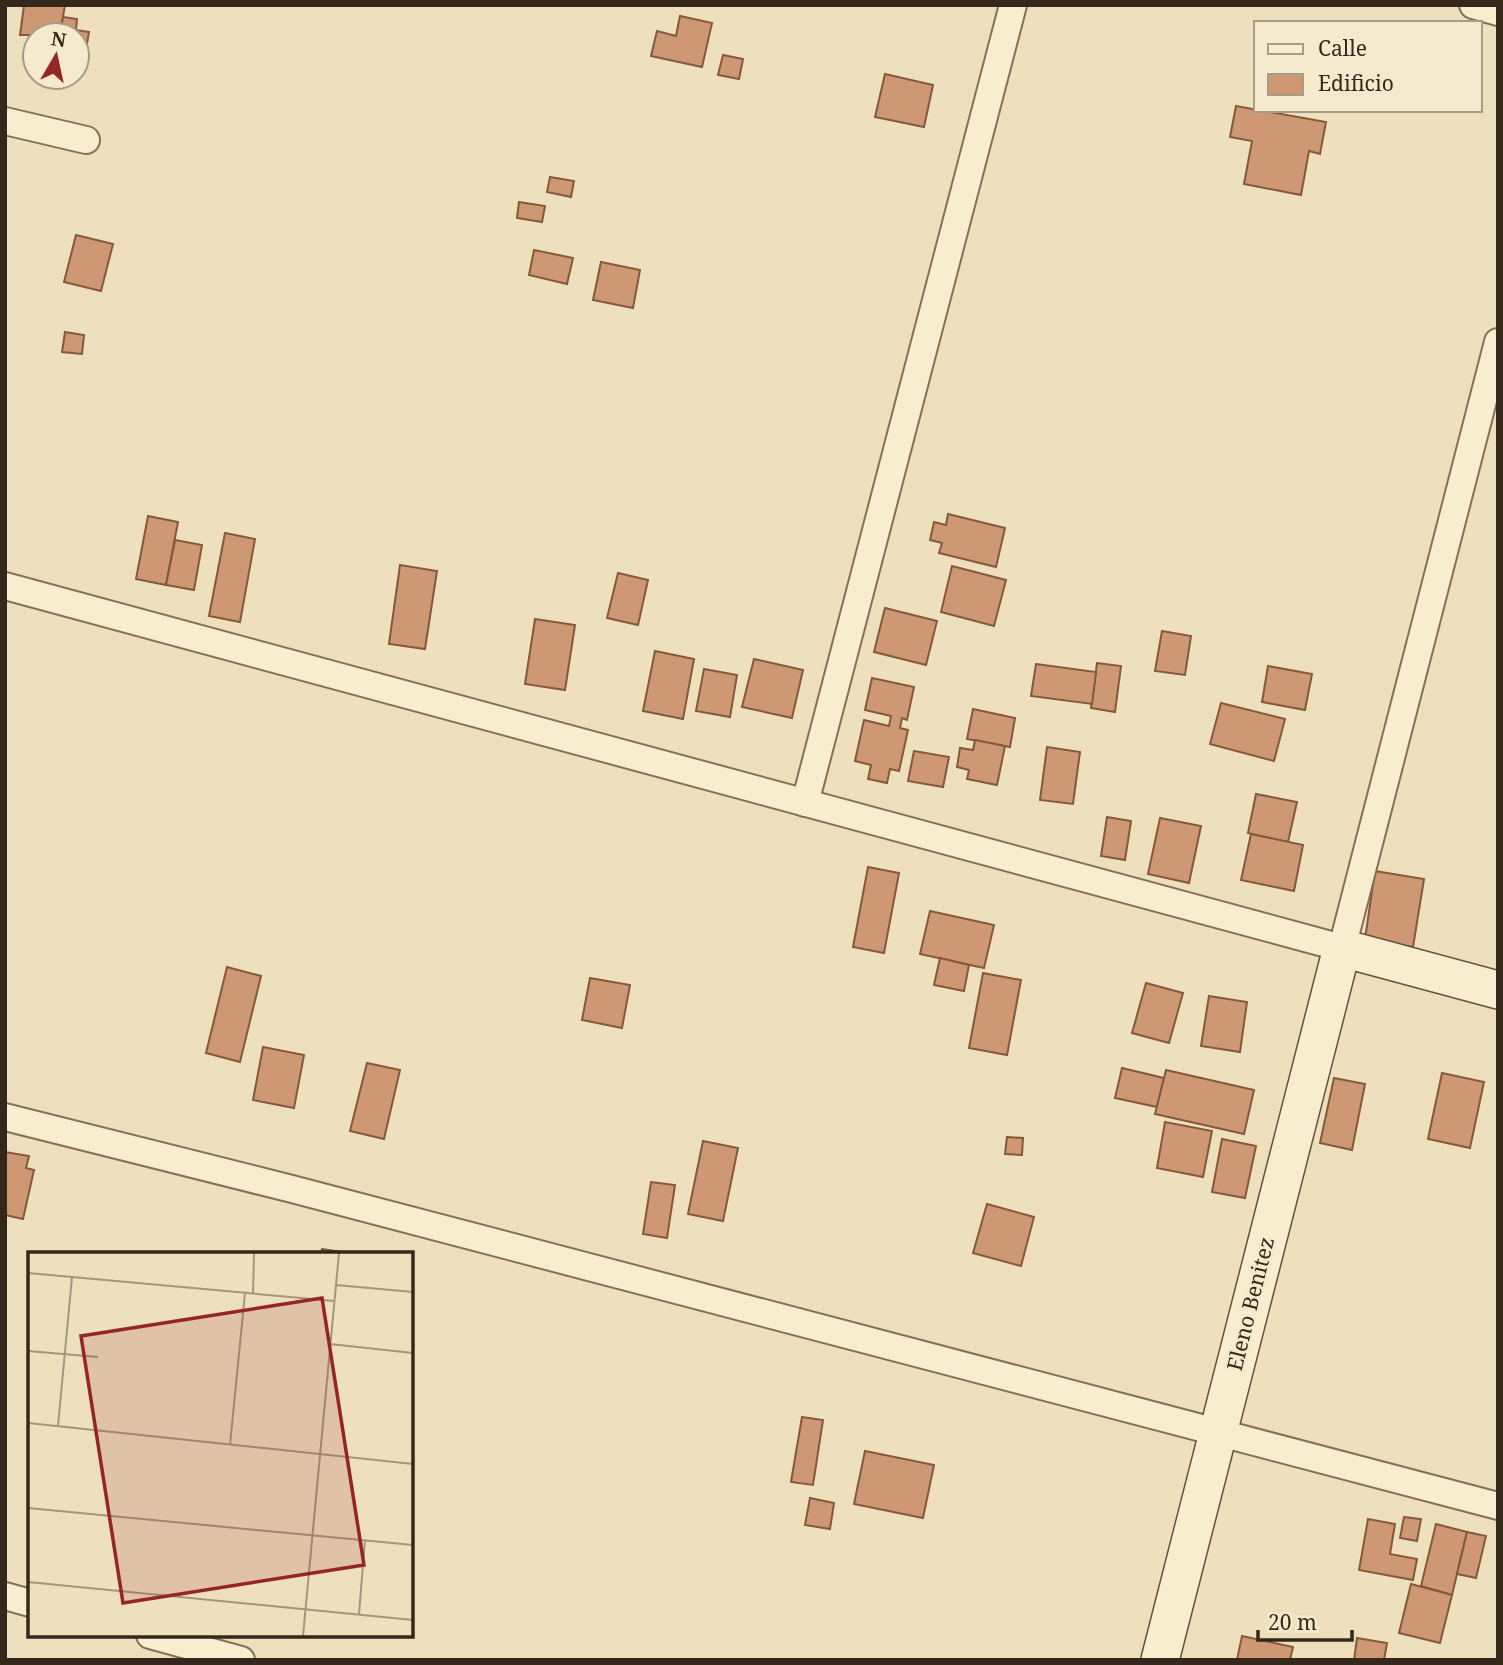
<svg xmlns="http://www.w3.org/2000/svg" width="1503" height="1665" font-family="'Noto Serif',serif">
<rect width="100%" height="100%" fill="#eedfbd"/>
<g fill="#cd9873" stroke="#85593c" stroke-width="2">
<polygon points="24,5 65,5 60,35 20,35"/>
<polygon points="680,16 712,23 702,67 651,56 657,31 676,36"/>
<polygon points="63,17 77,19 76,30 89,32 83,67 77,66 77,35 60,35"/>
<polygon points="723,55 743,59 739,79 718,75"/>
<polygon points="885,74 933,85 924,127 875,117"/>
<polygon points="1236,106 1326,122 1320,154 1309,151 1301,195 1244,184 1252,141 1230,137"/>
<polygon points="550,177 574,181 571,197 547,192"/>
<polygon points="519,202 545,206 542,222 517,218"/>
<polygon points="76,235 113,244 101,291 64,282"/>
<polygon points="534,250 573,258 567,284 529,275"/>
<polygon points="601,262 640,270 633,308 593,300"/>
<polygon points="65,332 84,335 82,354 62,352"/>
<polygon points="948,514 1005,528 996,567 939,553 942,543 930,540 934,522 946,525"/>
<polygon points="148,516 178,522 166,585 136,579"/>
<polygon points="225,533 255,539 240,622 209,616"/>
<polygon points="175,540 202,545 194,590 166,585"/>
<polygon points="400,565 437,571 425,649 389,644"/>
<polygon points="952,566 1006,580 994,626 941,612"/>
<polygon points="618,573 648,580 638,625 607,618"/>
<polygon points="885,608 937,621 926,665 874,652"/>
<polygon points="535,619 575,625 565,690 525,684"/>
<polygon points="1162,631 1191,636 1185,675 1155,671"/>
<polygon points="655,651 694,659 683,719 643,711"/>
<polygon points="754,659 803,670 792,718 742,707"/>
<polygon points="1097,663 1121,666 1115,712 1091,708"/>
<polygon points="1036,664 1096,672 1092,704 1031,696"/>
<polygon points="1268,666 1312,674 1305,710 1262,702"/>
<polygon points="704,669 737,675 730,717 696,711"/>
<polygon points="872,678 914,687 907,720 902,718 900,728 908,730 899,771 890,769 887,783 868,779 871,765 855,761 864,720 889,726 891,716 865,710"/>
<polygon points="1221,703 1285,719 1274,761 1210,744"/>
<polygon points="973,709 1015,718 1010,747 967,739"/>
<polygon points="975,740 1005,746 997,785 967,779 969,770 957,767 960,748 973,750"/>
<polygon points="1047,747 1080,752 1073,804 1040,800"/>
<polygon points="914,751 949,757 943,787 908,781"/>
<polygon points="1256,794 1297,802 1288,842 1248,833"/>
<polygon points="1107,817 1131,821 1125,860 1101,856"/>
<polygon points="1160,818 1201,826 1189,883 1148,874"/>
<polygon points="1251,834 1303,845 1294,891 1241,880"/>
<polygon points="868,867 899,873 884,953 853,947"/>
<polygon points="1375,871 1424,879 1413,947 1365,939"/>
<polygon points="930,911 994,925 984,968 920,954"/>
<polygon points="940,958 969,965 964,991 934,985"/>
<polygon points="227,967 261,976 240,1062 206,1053"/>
<polygon points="983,973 1021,980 1007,1055 969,1048"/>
<polygon points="590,978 630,985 622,1028 582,1020"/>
<polygon points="1146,983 1183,993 1169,1043 1132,1033"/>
<polygon points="1209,996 1247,1002 1240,1052 1201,1046"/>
<polygon points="263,1047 304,1055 294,1108 253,1100"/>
<polygon points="367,1063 400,1070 384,1139 350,1131"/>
<polygon points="1122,1068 1164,1078 1157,1107 1115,1098"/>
<polygon points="1166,1070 1254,1090 1244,1134 1155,1114"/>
<polygon points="1442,1073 1484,1082 1470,1148 1428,1139"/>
<polygon points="1334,1078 1365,1084 1352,1150 1320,1143"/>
<polygon points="1165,1122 1212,1131 1203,1177 1157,1168"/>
<polygon points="1007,1137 1023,1138 1022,1155 1005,1154"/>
<polygon points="1222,1139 1256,1146 1245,1198 1212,1192"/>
<polygon points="703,1141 738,1148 723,1221 688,1214"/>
<polygon points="5,1152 29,1156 26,1168 34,1170 23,1219 5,1215"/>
<polygon points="651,1182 675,1185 667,1238 643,1234"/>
<polygon points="987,1204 1034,1217 1021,1266 973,1253"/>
<polygon points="322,1249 355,1254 321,1254"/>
<polygon points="802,1417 823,1420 813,1485 791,1482"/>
<polygon points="865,1451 934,1465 923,1518 854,1504"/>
<polygon points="810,1498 834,1503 830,1529 805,1525"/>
<polygon points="1404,1517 1421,1519 1417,1541 1400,1538"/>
<polygon points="1368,1519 1395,1524 1390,1554 1417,1559 1413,1580 1359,1570"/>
<polygon points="1436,1524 1467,1532 1452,1595 1421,1586"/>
<polygon points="1467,1532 1486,1536 1476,1578 1457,1574"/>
<polygon points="1411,1584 1452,1595 1440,1643 1399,1633"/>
<polygon points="1242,1636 1293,1647 1290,1660 1237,1660"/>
<polygon points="1357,1638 1387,1643 1384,1660 1354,1660"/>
</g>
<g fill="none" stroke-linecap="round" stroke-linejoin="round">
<g stroke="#867056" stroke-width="30">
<g id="street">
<polyline points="1473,5 1498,12"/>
<polyline points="5,121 86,140"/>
<polyline points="5,586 1342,948 1498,342"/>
<polyline points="805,803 1013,5"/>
<polyline points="5,1117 292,1189 1498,1506"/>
<polyline points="5,1596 30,1603"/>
<polyline points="150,1635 241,1660"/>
</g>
</g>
<g stroke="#67513a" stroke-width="40">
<polyline id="secondary" points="1160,1660 1342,948 1498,990"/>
</g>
<use href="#street" stroke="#f9edd0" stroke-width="26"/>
<use href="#secondary" stroke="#f9edd0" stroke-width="37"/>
</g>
<g text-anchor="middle" stroke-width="6" stroke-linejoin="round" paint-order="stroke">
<g font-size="21" fill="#35281b" stroke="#f5eacd">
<text transform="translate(1251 1304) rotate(-76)" y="7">Eleno Benitez</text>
</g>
</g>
<g transform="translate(28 1252)">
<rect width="385" height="385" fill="#eedfbd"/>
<path fill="none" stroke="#a4967c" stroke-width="2" d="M 0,21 L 306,49M 308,33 L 385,40M 225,42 L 226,1M 302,92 L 385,101M 0,99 L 70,105M 0,171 L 385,212M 30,174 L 44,25M 202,193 L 217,41M 0,256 L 385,293M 0,330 L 385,368M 331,362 L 337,288M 275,384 L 311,1"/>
<path fill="#952627" fill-opacity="0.15" stroke="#952627" stroke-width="3.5" d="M 294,46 L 336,313 L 95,351 L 53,84 Z"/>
<rect width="385" height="385" fill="none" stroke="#35281b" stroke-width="3.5"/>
</g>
<rect width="1503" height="1665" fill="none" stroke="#35281b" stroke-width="14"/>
<rect x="1254" y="21" width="228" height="91" fill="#f5eacd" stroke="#a89c86" stroke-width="2"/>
<rect x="1268" y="44" width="35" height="10" fill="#f9edd0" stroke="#a89c86" stroke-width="2"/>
<text x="1318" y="56" font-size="21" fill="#35281b">Calle</text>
<rect x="1268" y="74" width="35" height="21" fill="#cd9873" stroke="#a89c86" stroke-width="2"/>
<text x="1318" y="91" font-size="21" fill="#35281b">Edificio</text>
<g transform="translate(56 56) rotate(9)"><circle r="33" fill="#f5eacd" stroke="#a89c86" stroke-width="2"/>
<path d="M0-5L12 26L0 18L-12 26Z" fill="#952627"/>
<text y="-10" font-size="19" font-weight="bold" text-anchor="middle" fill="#35281b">N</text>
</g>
<path d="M1258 1630v10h94v-10" fill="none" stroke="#35281b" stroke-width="3.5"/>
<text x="1268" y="1630" font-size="21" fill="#35281b" stroke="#f5eacd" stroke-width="5" paint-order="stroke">20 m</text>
</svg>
